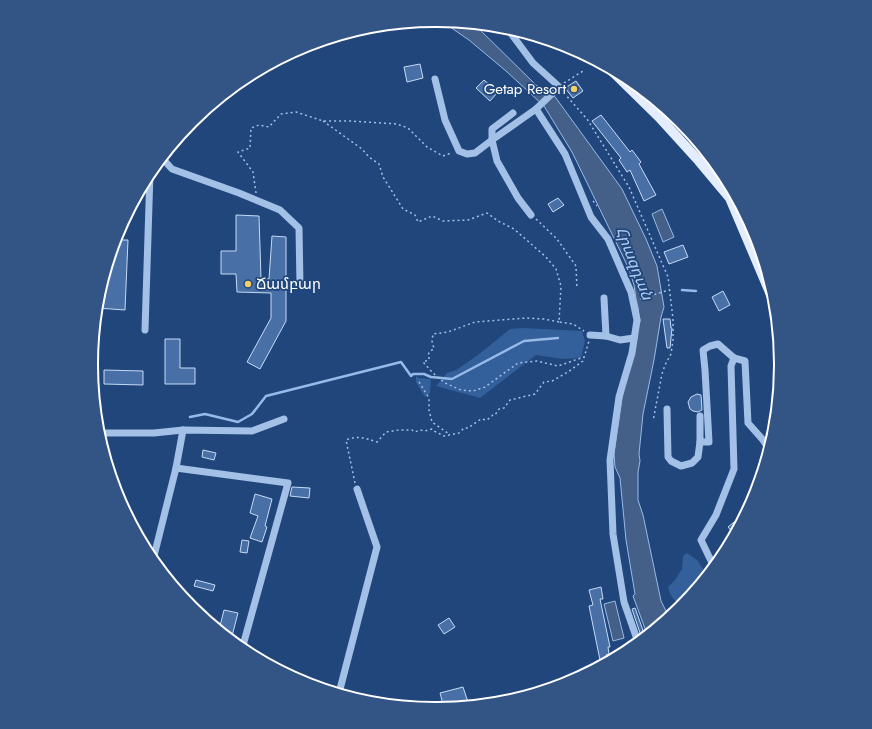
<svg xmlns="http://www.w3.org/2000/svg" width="872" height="729" font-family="Jost,'Noto Sans Armenian',sans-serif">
<rect width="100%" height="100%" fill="#20467c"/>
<g fill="#335f9a">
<polygon points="522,328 582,331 585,341 581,358 563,359 536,355 480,398 436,386 447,373 456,370 478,355 510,329"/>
<polygon points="416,376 419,378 431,379 430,393 425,397 416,382"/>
<path d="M 687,553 L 697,560 L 707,575 L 681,606 C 674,600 670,597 668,587 L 675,580 L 682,569 L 683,556 Z"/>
</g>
<g fill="#446088" stroke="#97bae8">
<polygon points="444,21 474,24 536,85 547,92 553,94 622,189 646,239 657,266 664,307 661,317 654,360 643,414 639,454 640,461 638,472 638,500 643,515 661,601 669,617 647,634 633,596 635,594 626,540 620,478 615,467 614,453 622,398 640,321 638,307 636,299 634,285 629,269 572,152 544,106 506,71 469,40 453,29"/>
<polygon points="662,209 674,237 663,242 652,214"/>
<polygon points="615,601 624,638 613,641 604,604"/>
</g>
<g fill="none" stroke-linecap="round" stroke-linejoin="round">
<g stroke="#97bae8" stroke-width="2.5">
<polyline points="682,290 696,291"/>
<polyline points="190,417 205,414 238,422 252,414 266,396 401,362 411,376 413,374 424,374 431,377 452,379 524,341 558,338"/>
</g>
</g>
<g fill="#4970a6" stroke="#c6daf5">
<polygon points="420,64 423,78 407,82 404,67"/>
<polygon points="484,80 498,92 490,101 476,88"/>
<polygon points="576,81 583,91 573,98 565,88"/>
<polygon points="601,115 630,152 632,150 641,162 639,164 656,195 644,201 630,170 627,172 619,160 621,158 592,121"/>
<polygon points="558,198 564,205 553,212 548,204"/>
<polygon points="236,215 259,216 261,279 269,279 272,236 286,237 286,321 260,369 247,362 271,318 271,293 237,292 236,274 221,274 221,251 236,251"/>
<polygon points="116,240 128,240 125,310 97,308 98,297"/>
<polygon points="683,245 688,257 669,264 664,252"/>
<polygon points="723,291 730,305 719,311 712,297"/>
<polygon points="663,319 670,319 671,328 672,328 670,348 667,348"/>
<polygon points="165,339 180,339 180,368 195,368 195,384 165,384"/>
<polygon points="104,370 143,371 143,385 104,384"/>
<polygon points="697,394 701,395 702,410 698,412 693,411 690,409 688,402 691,397"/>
<polygon points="203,450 216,453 214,460 202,457"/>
<polygon points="292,487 310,488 309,498 290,496"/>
<polygon points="255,494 272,499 265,526 267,527 262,542 250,538 258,516 250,513"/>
<polygon points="745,513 734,534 728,527"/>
<polygon points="242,540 249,541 247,553 240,552"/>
<polygon points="196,580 215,585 213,591 194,586"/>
<polygon points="601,587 603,599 600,599 610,647 608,647 609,654 606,655 609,661 601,665 589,606 593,605 589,590"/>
<polygon points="635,608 645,636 642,639 632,609"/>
<polygon points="224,610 238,613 231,640 219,630"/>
<polygon points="449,618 455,627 444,634 438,625"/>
<polygon points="463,687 468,702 444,708 440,693"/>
</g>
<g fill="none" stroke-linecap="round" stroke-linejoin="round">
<g stroke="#a3c0e6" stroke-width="1.5" stroke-dasharray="2 3" stroke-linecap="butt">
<polyline points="564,83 583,71"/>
<polyline points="564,93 587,119 629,187 668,277 673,319 673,340 671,354 665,365 662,374 653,421"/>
<polyline points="323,121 362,149 369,157 379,164 383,177 403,209 415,215 418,222 432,216 443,221 468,220 487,213 498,221 514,229 546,257 556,269 561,286 559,322 573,324 584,331"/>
<polyline points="256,193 253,172 238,152 250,148 251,128 259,125 269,127 281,114 296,112 323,121 350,121 397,124 408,128 427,147 443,156 451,153"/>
<polyline points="593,201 597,206"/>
<polyline points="536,219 557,239 576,266 577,289"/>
<polyline points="640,299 669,290"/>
<polyline points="559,322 544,319 526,318 475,322 448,332 433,334 432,341 434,349 430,351 428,355 429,357 429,360 423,362 433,373 445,383 461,390 473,391 485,387 518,363 537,361 558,366 584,357"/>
<polyline points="419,382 429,398 429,410 432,422 449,434"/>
<path d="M 355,483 L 346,440 C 358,435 365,438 377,442 L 386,432 L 399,430 L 412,430 L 415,432 L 420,430 L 425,431 L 432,429 L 434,431 L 444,436 L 459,433 L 464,428 L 468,428 L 481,419 L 487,420 L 493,415 L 495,415 L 499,409 L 504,408 L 510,400 L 535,394 L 544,382 L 552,381 L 568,372 L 583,361 L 589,341"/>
</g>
<g stroke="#a3c0e6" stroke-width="7">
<polyline points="435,79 445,120 459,151 467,154 475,153 492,140 536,109 559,87 554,82 533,63 507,28"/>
<polyline points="536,109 565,154 591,217 608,239 631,292 637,320 632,353 619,397 610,460 613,534 624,602 638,642"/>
<polyline points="513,113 492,129 492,140 497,161 518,198 531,215"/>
<polyline points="162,158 172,169 239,193 280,210 299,228 300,285"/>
<polyline points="604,298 606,336"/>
<polyline points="145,330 150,173"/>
<polyline points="590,335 606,336 620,340 634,338"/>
<polyline points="667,409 668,457 671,461 681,466 692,463 698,457 700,442 709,442 705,370 703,350 710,346 718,344 734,358"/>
<polyline points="700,416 700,442"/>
<polyline points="98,433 154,433 183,430 252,431 284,419"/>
<polyline points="176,468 288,483 242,649"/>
<polyline points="153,560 176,468 183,430"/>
<polyline points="714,567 701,540 716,515 734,469 731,366 734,358 745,361 748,423 763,440 769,449"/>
<polyline points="339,693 377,547 357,489"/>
</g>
<polyline stroke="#e4edfd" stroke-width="10" points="609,68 659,117 699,161 730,198 775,304"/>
</g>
<g fill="#f4ce64" stroke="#20467c" stroke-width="1.5">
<circle cx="574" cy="89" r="4"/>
<circle cx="248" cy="284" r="4"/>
</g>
<g text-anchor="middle" stroke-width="3.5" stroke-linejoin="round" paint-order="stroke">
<g font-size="15" fill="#fff" stroke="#20467c" text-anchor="end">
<text x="566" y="94">Getap Resort</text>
<text x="256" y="289" text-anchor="start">Ճամբար</text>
</g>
<g font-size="16" font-style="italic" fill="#aecaee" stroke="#20467c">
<text transform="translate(635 263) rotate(69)" y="6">Հրազդան</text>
</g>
</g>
<path d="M0 0H872V729H0ZM435 27H437A337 337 0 0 1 774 364V365A337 337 0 0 1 437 702H435A337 337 0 0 1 98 365V364A337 337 0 0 1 435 27Z" fill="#325586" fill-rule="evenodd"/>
<path fill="none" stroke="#fff" stroke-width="2" d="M435 27H437A337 337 0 0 1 774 364V365A337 337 0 0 1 437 702H435A337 337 0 0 1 98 365V364A337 337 0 0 1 435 27Z"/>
</svg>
